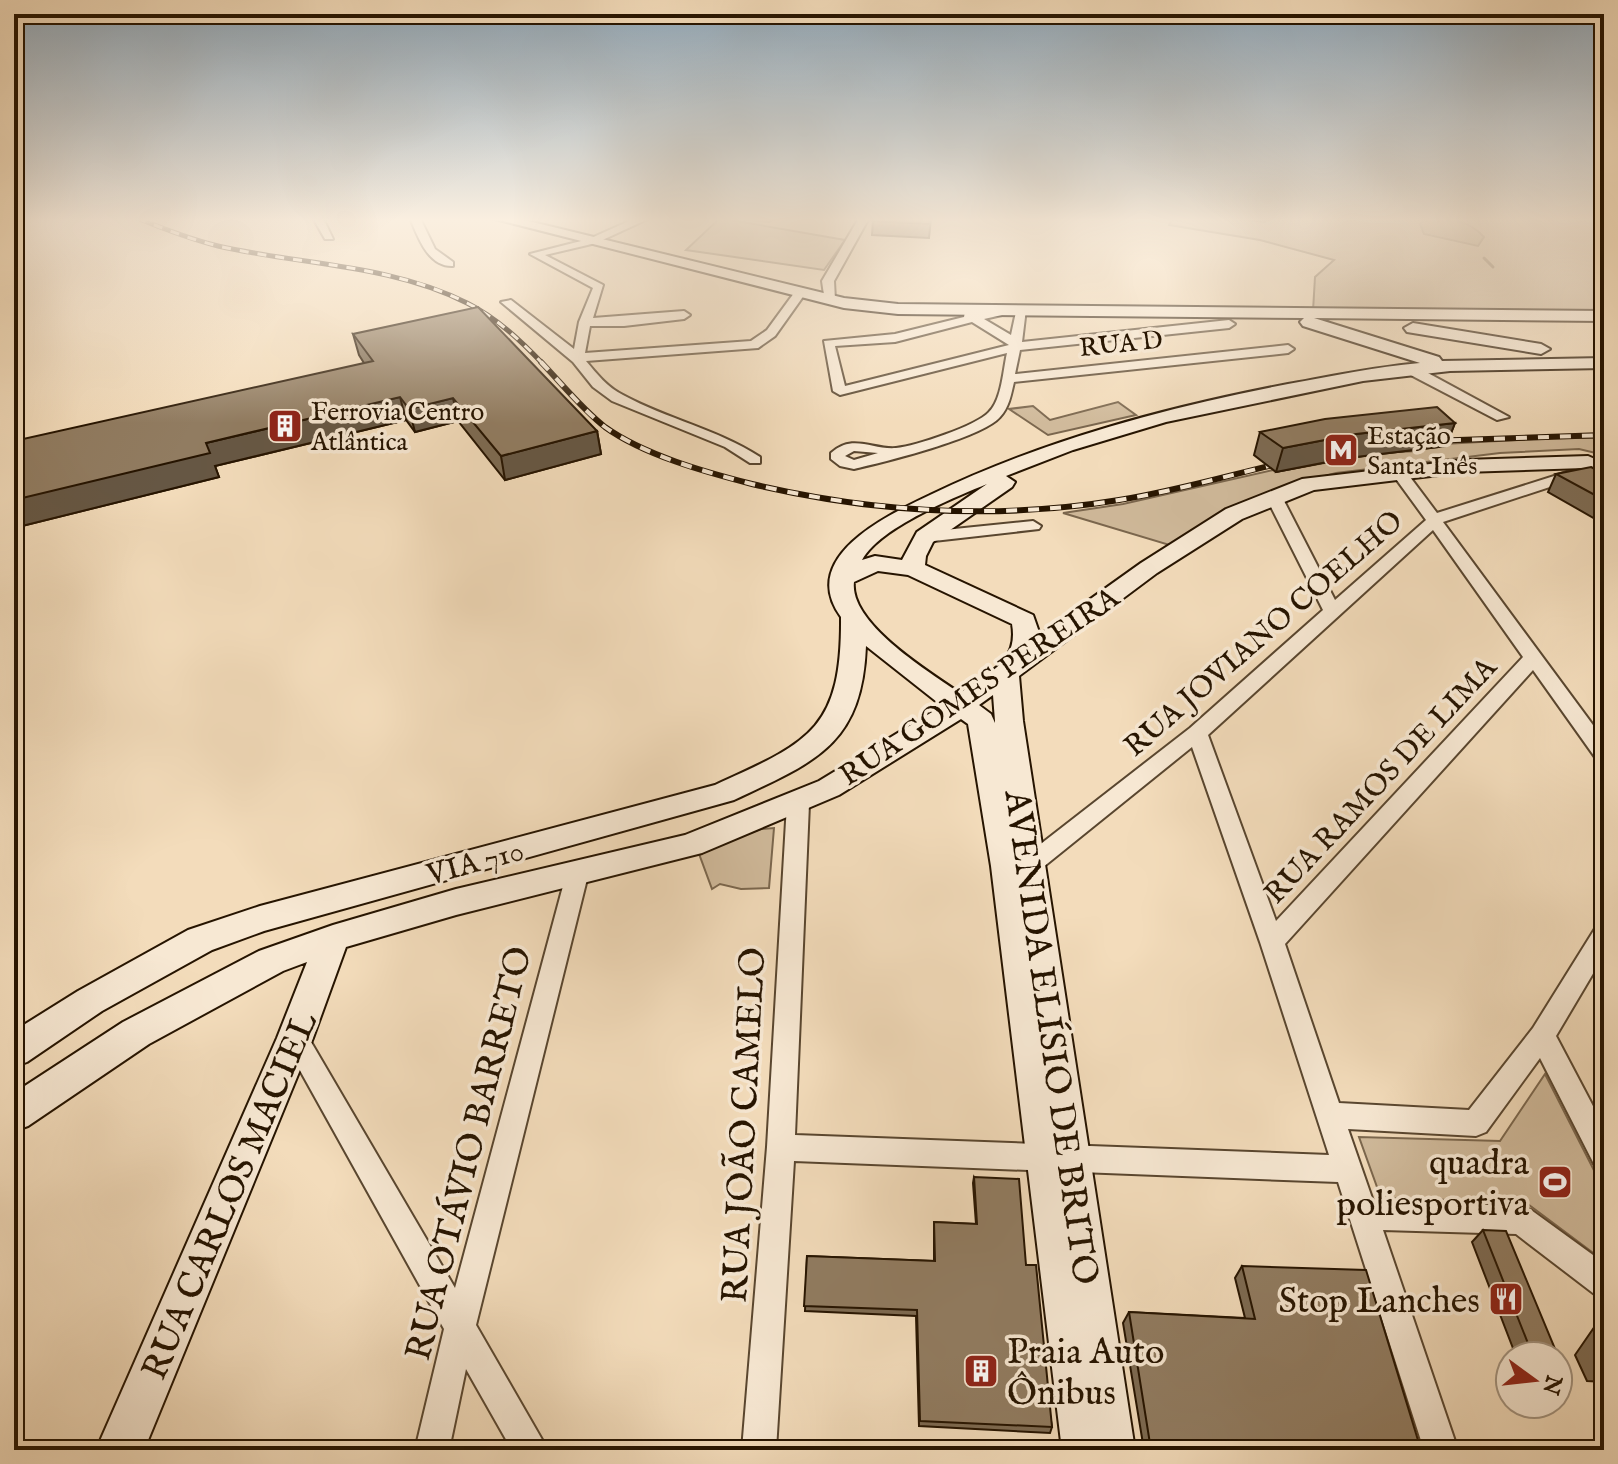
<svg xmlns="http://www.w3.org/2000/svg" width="1618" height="1464" font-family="'IM FELL English',serif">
<rect width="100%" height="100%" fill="#f3dcbb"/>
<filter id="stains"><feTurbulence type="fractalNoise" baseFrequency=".0025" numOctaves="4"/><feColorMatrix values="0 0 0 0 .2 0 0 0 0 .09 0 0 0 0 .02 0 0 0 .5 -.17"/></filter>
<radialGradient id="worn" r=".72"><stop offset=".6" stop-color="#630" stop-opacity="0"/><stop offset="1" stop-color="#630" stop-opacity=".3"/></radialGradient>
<g fill="#d0ba9b" stroke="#7b674e" stroke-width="2">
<polygon points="720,218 845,240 824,270 686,250"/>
<polygon points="1173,218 1604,218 1604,313 1313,311 1315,277 1334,260 1260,240 1169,225"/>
<polygon points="1118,402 1136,415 1048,435 1009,409 1033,406 1050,420"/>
<polygon points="1552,438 1604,438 1604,455 1579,449 1500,453 1336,473 1291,485 1176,547 1063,513 1123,504 1273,470 1276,472 1379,453 1417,451 1416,449 1443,444"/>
<polygon points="774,828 769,888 741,889 720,884 712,889 698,851 761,829"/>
<polygon points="1545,1074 1604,1190 1604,1261 1525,1202 1381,1198 1359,1137 1500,1141"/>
</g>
<path fill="#ad987b" stroke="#77634a" stroke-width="2" d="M 1426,218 C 1448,218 1469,220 1484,237 L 1478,246 L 1424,234 L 1420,224 Z"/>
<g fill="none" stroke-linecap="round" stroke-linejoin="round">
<polyline stroke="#77634a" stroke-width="3" points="1484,258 1493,267"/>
<g stroke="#59462f" stroke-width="4">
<g id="street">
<polygon points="313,218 323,218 333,239 325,239"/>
<path d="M 410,218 L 420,218 L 435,249 L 453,262 L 453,266 C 428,267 418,237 410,218 Z"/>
<path d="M 636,218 L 650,218 L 596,243 L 545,255 L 603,285 L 593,318 L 684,311 L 690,315 L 684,319 L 624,326 L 590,326 L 585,353 L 751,341 L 767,330 L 797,289 L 807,291 L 775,336 L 758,348 L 586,361 C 597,374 607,387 623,395 C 667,419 717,429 760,457 L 760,463 L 750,463 L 725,447 L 612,401 L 593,387 L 573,362 L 501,302 L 511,300 L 574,349 L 579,322 L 593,288 L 530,254 L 589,239 Z"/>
<polygon points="741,218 774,218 769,221"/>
<polygon points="859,218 869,218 834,281 835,300 825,302 822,281"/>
<path d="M 998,308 L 1002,309 L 1002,315 L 984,319 L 1011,335 L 1016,312 L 1026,309 L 1022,342 L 1229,320 L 1235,324 L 1229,328 L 1020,350 L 1015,374 L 1288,345 L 1294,349 L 1288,353 L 1014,382 C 1011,395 1009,407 1000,417 C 982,438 884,462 854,469 L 840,466 L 831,459 L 831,453 C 853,433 872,450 896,448 C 916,446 976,426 989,412 C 1002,399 1003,370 1007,353 L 840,395 L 833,391 L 824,341 L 895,334 L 964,317 L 965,312 L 976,314 ZM 972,322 L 1009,345 L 845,386 L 835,346 L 895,342 ZM 854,451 L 878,453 L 854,460 L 845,456 Z"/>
<polygon points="1405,366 1415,366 1509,417 1497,420 1405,372"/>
<path d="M 1399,467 L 1404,469 L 1437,513 L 1570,471 L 1580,471 L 1580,477 L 1443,522 L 1604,740 L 1604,762 L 1597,760 L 1533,670 L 1285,944 L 1339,1103 L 1469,1110 L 1533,1028 L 1596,927 L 1604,924 L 1604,955 L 1556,1036 L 1604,1127 L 1604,1168 L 1594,1164 L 1540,1058 L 1486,1132 L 1476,1136 L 1348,1129 L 1373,1201 L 1521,1206 L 1531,1210 L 1604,1263 L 1604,1297 L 1593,1293 L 1516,1234 L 1383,1230 L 1458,1450 L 1424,1450 L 1338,1182 L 794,1161 L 776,1450 L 742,1450 L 767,1147 L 787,804 L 790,799 L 806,799 L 809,804 L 795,1135 L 1329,1155 L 1260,942 L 1192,747 L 1037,872 L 1029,875 L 1015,872 L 1012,866 L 1015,860 L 1024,857 L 1190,728 L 1323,610 L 1266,497 L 1269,494 L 1279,494 L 1282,497 L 1335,600 L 1426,520 L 1391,472 ZM 1433,530 L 1523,657 L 1276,921 L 1208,735 Z"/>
<polygon points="1033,521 1041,526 1039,529 925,542 917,537 925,532"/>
<polygon points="577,866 585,869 588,875 476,1325 548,1450 512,1450 466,1369 449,1450 415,1450 444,1329 282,1038 286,1030 295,1027 304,1030 455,1288 566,875 569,869"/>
</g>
</g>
<g stroke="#261400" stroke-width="4">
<g id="secondary">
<path d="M 491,218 L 516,218 L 844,298 L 898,304 L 1604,311 L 1604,321 L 1314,318 L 1439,357 L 1442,361 L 1604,358 L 1604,368 L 1450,371 L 1363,381 L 1166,422 L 1073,450 L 1006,476 L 1015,482 L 1012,487 L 933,542 L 926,556 L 925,565 L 1033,615 L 1040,635 L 1141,563 L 1226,509 L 1302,479 L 1464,460 L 1588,456 L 1604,463 L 1604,478 L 1584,468 L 1464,472 L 1314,490 L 1242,519 L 1157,573 L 1019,676 L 1023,721 L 1135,1450 L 1062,1450 L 991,866 L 968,724 L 961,719 L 839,795 L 702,853 L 456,915 L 346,947 L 313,1038 L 144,1450 L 96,1450 L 277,1038 L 307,962 L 283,971 L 149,1044 L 28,1126 L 14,1131 L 14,1093 L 123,1022 L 259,951 L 333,925 L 456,889 L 685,835 L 819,781 L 942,706 L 866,646 C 862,746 814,762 734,800 L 264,931 L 212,950 L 102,1011 L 27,1062 L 14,1067 L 14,1031 L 78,991 L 188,930 L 260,906 L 715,785 C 809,742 842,730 841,617 C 797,557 888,515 930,495 C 1044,440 1164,408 1288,384 C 1332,376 1375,367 1420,363 L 1303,326 L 1300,322 L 1304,318 L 898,314 L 844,308 ZM 987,484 L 917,532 L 902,560 L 875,556 L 862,560 C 879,528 953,498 987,484 ZM 878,571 L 908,575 L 1012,624 C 1019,663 988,672 960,693 C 929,672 849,623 854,582 ZM 993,695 L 995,721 L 995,723 L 991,714 L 979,705 Z"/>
<polygon points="1413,323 1541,344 1550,349 1541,354 1407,332 1404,328"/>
</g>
</g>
<use href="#street" fill="#f7e8d3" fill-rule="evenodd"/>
<use href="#secondary" fill="#f7e8d3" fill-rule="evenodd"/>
<g stroke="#261400" stroke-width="5">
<path id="rail-far1" d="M 137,218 C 164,229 190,239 218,246 C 301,265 390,264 467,303 C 497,318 521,341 543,364"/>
</g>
<g stroke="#261400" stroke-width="6">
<g id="rail">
<path d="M 541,362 C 562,384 582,409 605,427 C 644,455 705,472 752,484 C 871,512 997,520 1119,500 C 1176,491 1233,474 1290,461"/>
<polyline points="1428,441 1604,435"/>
</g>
</g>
<use href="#rail-far1" stroke="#f7e8d3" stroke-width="3" stroke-dasharray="9" stroke-linecap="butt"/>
<use href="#rail" stroke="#f7e8d3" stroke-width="4" stroke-dasharray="11" stroke-linecap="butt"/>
</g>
<g fill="#7d6b53" stroke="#261400" stroke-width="2">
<polygon points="931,218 929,238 872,235 873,221"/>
<polygon points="1249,218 1266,218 1265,222 1248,220"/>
<polygon points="353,334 597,431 601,454 505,480 458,421 415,432 406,420 215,466 219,477 14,528 364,363 359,355"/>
<polygon points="1455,423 1446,446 1348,458 1276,472 1254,455 1260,432"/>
<polygon points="1556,474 1604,474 1604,524 1548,492"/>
<polygon points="974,1177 1026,1265 1052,1427 1050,1433 919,1426 916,1316 805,1311 807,1256 934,1261 934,1222 976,1224 973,1183"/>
<polygon points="1483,1230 1558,1356 1516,1356 1472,1242"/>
<polygon points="1242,1266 1421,1450 1144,1450 1123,1323 1129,1312 1245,1318 1235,1278"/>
<polygon points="1604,1313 1604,1382 1587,1381 1575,1355"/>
</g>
<g fill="#665744" stroke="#261400" stroke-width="2">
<polygon points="400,397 406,420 215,466 219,477 14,528 14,500 206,443"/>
<polygon points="453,398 458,421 415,432 409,409"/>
<polygon points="1455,423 1446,446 1348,458 1276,472 1283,448 1356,434"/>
<polygon points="597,431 601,454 505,480 501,456"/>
</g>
<g fill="#917c61" stroke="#261400" stroke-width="2">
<polygon points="874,218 930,218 930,224 873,221"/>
<polygon points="478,307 597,431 501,456 453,398 409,409 400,397 206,443 210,453 14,500 14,441 373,361 353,334"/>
<polygon points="1437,407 1455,423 1356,434 1283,448 1260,432 1325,419"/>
<polygon points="1591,467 1604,474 1604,500 1556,474"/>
<polygon points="974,1177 1019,1179 1026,1265 1036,1265 1052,1427 920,1421 917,1310 804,1306 807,1256 935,1261 934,1222 977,1224"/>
<polygon points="1483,1230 1506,1231 1558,1356 1533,1356"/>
<polygon points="1242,1266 1366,1270 1421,1450 1151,1450 1129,1312 1255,1319"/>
<polygon points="1604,1324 1604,1360 1594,1338"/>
<polygon points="1558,1357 1562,1368 1558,1368"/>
</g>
<linearGradient id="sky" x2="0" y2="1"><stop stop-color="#90a9bc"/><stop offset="0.52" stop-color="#faefe0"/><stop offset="1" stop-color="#faefe0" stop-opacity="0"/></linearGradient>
<rect width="1618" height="423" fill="url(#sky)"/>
<defs>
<g id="building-square" transform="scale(1.8)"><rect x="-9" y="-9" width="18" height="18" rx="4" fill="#8f2418" stroke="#f7e8d3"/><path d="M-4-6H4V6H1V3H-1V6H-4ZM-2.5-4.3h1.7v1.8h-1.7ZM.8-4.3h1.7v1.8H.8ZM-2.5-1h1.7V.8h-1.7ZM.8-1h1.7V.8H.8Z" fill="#fff"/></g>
<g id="metro-square" transform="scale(1.8)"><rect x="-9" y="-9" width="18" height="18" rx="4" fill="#8f2418" stroke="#f7e8d3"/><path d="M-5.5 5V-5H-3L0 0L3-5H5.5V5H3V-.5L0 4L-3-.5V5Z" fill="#fff"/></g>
<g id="stadium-square" transform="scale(1.8)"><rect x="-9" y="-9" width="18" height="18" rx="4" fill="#8f2418" stroke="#f7e8d3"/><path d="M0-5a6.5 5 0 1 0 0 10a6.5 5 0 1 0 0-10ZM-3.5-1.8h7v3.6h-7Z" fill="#fff"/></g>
<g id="restaurant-square" transform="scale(1.8)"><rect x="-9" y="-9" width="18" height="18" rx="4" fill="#8f2418" stroke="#f7e8d3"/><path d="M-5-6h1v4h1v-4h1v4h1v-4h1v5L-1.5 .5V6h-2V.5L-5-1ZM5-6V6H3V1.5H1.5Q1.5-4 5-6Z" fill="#fff"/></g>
</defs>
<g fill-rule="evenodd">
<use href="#building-square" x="285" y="426"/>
<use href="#metro-square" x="1341" y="450"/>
<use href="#stadium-square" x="1555" y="1182"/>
<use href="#restaurant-square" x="1506" y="1299"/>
<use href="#building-square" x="981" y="1371"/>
</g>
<g text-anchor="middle" stroke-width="7" stroke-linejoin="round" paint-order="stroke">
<g font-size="26" fill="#261400" stroke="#f7e8d3">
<text transform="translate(1121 343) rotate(-6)" y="9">RUA D</text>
</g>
<g font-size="26" fill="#261400" stroke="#f7e8d3" text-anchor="start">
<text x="311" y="420">Ferrovia Centro<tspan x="311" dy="30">Atlântica</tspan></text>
<text x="1367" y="444">Estação<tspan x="1367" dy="30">Santa Inês</tspan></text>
</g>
<g font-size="30" fill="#261400" stroke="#f7e8d3">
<text transform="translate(1263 633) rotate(-41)" y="10">RUA JOVIANO COELHO</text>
<text transform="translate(979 686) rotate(-34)" y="10">RUA GOMES PEREIRA</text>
<text transform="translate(1380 780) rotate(-47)" y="10">RUA RAMOS DE LIMA</text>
<text transform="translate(475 862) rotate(-15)" y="10">VIA 710</text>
</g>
<g font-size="36" fill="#261400" stroke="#f7e8d3">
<text transform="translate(1053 1037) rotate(82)" y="13">AVENIDA ELÍSIO DE BRITO</text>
<text transform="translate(742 1125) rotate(-87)" y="13">RUA JOÃO CAMELO</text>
<text transform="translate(467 1153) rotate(-76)" y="13">RUA OTÁVIO BARRETO</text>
<text transform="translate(228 1195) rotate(-67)" y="13">RUA CARLOS MACIEL</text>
</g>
<g font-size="36" fill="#261400" stroke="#f7e8d3" text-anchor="end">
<text x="1529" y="1174">quadra<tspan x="1529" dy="41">poliesportiva</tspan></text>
<text x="1480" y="1312">Stop Lanches</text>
<text x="1007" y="1363" text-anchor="start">Praia Auto<tspan x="1007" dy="41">Ônibus</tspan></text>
</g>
</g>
<rect width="1618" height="1464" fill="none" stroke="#f3dcbb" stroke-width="48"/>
<rect x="16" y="16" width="1586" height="1432" fill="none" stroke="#261400" stroke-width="4"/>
<rect x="24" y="24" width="1570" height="1416" fill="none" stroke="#261400" stroke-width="2"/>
<g transform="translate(1534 1380) rotate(105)"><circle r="38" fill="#f7e8d3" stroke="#a3937f" stroke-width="2"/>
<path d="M0-6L14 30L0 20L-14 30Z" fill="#8f2418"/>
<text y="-12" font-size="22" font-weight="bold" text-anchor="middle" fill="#261400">N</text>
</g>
<rect width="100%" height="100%" filter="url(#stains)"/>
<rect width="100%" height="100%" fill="url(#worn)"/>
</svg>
